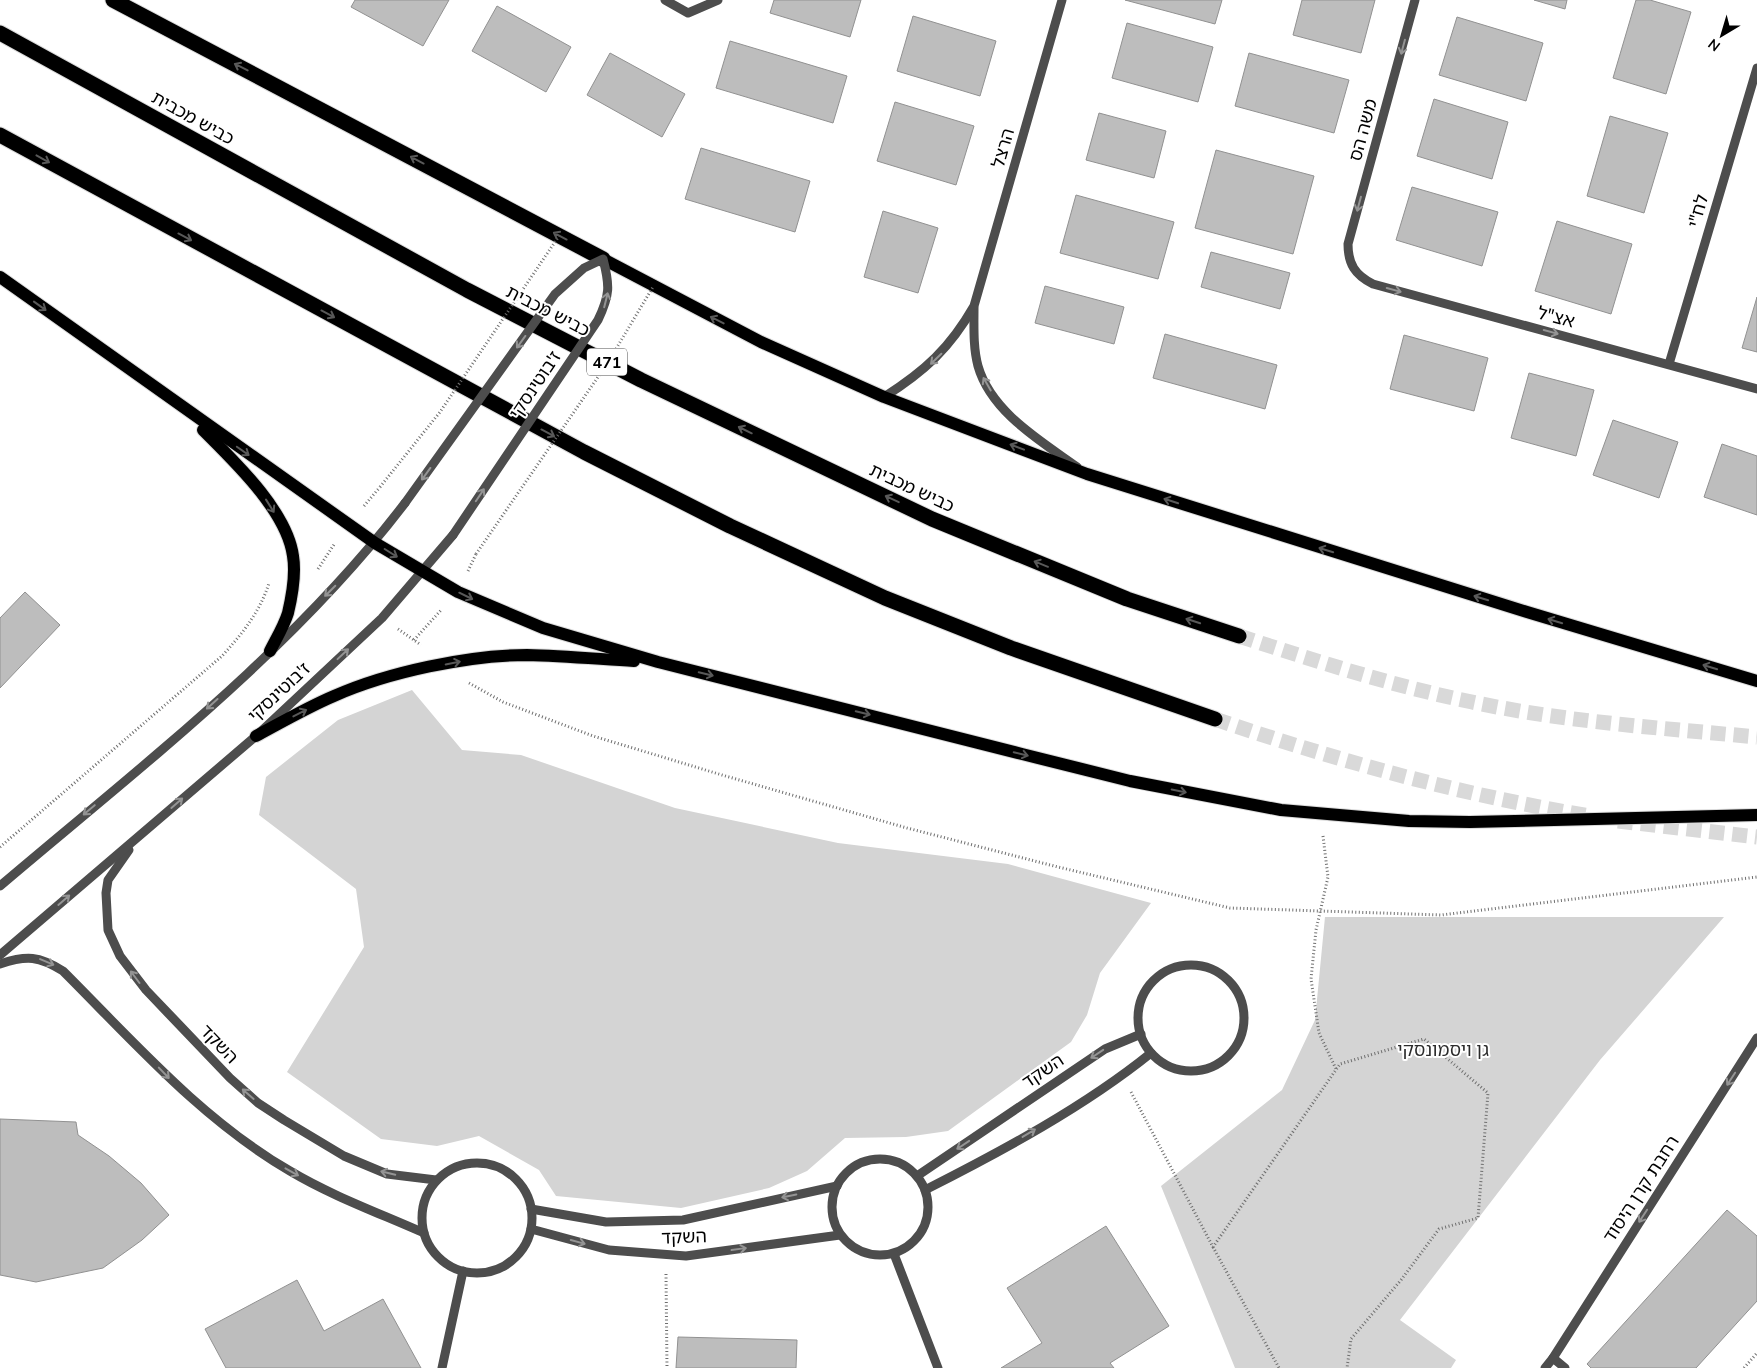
<svg xmlns="http://www.w3.org/2000/svg" width="1757" height="1368" font-family="'Nunito Sans','Noto Sans Hebrew',sans-serif">
<rect width="100%" height="100%" fill="#fff"/>
<g fill="#d4d4d4">
<polygon points="412,690 462,750 521,755 675,808 838,843 1008,864 1151,903 1100,973 1087,1015 1071,1042 948,1131 906,1137 845,1138 807,1171 769,1188 681,1208 556,1196 539,1170 479,1136 437,1146 381,1139 287,1072 364,947 356,889 259,815 266,777 338,720"/>
<polygon points="1325,917 1724,917 1600,1060 1400,1320 1456,1360 1451,1368 1235,1368 1161,1186 1282,1090 1315,1020"/>
</g>
<g fill="#bdbdbd" stroke="#919191">
<polygon points="355,0 449,0 423,46 351,7"/>
<polygon points="774,0 861,0 850,37 770,13"/>
<polygon points="1125,0 1222,0 1215,24"/>
<polygon points="1302,0 1375,0 1361,53 1293,35"/>
<polygon points="1534,0 1567,0 1565,9"/>
<polygon points="1636,0 1650,0 1691,12 1666,94 1613,78"/>
<polygon points="497,6 571,47 546,92 472,51"/>
<polygon points="913,16 996,41 980,96 897,71"/>
<polygon points="1457,17 1543,43 1526,101 1439,75"/>
<polygon points="1127,23 1213,47 1198,102 1112,78"/>
<polygon points="730,41 847,76 833,123 716,88"/>
<polygon points="610,53 685,94 662,137 587,95"/>
<polygon points="1249,53 1349,80 1334,133 1235,106"/>
<polygon points="1434,99 1508,122 1492,179 1417,156"/>
<polygon points="895,102 974,126 956,185 877,161"/>
<polygon points="1099,113 1166,131 1154,178 1086,160"/>
<polygon points="1610,116 1668,133 1644,213 1587,196"/>
<polygon points="701,148 810,181 795,232 685,199"/>
<polygon points="1216,150 1314,176 1293,254 1195,228"/>
<polygon points="1412,187 1498,212 1482,266 1396,240"/>
<polygon points="1076,195 1174,222 1158,279 1060,253"/>
<polygon points="883,211 938,228 918,293 864,277"/>
<polygon points="1557,221 1632,244 1611,314 1535,291"/>
<polygon points="1211,252 1290,273 1280,309 1201,287"/>
<polygon points="1045,286 1124,307 1114,344 1035,323"/>
<polygon points="1757,297 1757,352 1742,348"/>
<polygon points="1165,334 1277,365 1265,409 1153,378"/>
<polygon points="1404,335 1488,358 1474,411 1390,389"/>
<polygon points="1529,373 1594,390 1576,456 1511,438"/>
<polygon points="1613,420 1678,442 1659,498 1593,475"/>
<polygon points="1722,444 1757,456 1757,515 1704,497"/>
<polygon points="25,592 60,625 0,688 0,618"/>
<polygon points="0,1119 76,1122 78,1135 109,1156 141,1183 169,1215 142,1240 103,1268 36,1282 0,1275"/>
<polygon points="1727,1210 1757,1236 1757,1301 1696,1368 1591,1368 1587,1364"/>
<polygon points="1106,1226 1169,1326 1110,1363 1114,1368 1001,1368 1042,1343 1007,1288"/>
<polygon points="297,1280 324,1331 383,1299 421,1368 226,1368 205,1329"/>
<polygon points="678,1337 797,1340 796,1368 676,1368"/>
</g>
<g fill="none" stroke-linecap="round" stroke-linejoin="round">
<g stroke="#d9d9d9" stroke-width="15" stroke-dasharray="15 8" stroke-linecap="butt">
<path d="M 1239,636 C 1316,661 1393,686 1472,702 C 1566,722 1662,728 1757,737"/>
<path d="M 1215,719 C 1338,761 1462,795 1590,816"/>
<polyline points="1618,821 1757,837"/>
</g>
<g stroke="#dbdbdb" stroke-width="14">
<g id="major">
<polyline points="603,259 761,342 884,397 1087,474 1527,612 1757,681"/>
<polyline points="0,277 375,543 458,592 543,628 658,662 1022,754 1130,781 1281,810 1409,821 1470,822 1757,815"/>
<path d="M 203,430 C 234,461 287,511 293,556 C 296,574 292,596 288,613 C 284,626 276,639 270,651"/>
<path d="M 256,736 C 282,722 308,707 334,696 C 388,672 469,655 527,655 C 563,656 599,659 634,661"/>
</g>
</g>
<g stroke="#dbdbdb" stroke-width="17">
<g id="highway">
<polyline points="113,0 603,259"/>
<polyline points="0,33 467,290 641,380 932,519 1127,599 1239,636"/>
<polyline points="0,135 584,452 730,526 885,598 1011,648 1215,719"/>
</g>
</g>
<g stroke="#6f6f6f" stroke-width="3" stroke-dasharray="1 2.5" stroke-linecap="butt">
<polyline points="364,506 380,487"/>
<polyline points="318,569 335,543"/>
<polyline points="468,571 476,554"/>
<polyline points="398,629 421,645"/>
<polyline points="414,640 442,609"/>
<polyline points="469,683 503,702 593,736 722,775 907,828 1054,866 1230,908 1441,915 1757,877"/>
<polyline points="1323,836 1328,877 1316,930 1311,979 1319,1033 1336,1069"/>
<path d="M 0,847 L 222,656 C 242,634 260,612 269,583"/>
<polyline points="1131,1092 1213,1247 1340,1064 1424,1039 1488,1093 1478,1218 1439,1229 1401,1280 1351,1339 1347,1368"/>
<polyline points="1213,1247 1279,1368"/>
<polyline points="666,1274 667,1368"/>
<polyline points="1744,1368 1757,1353"/>
</g>
<g stroke="#4d4d4d" stroke-width="9">
<polyline points="665,0 688,13 718,0"/>
<path d="M 1415,0 L 1348,244 C 1348,264 1355,275 1373,284 L 1757,389"/>
<path d="M 974,308 C 974,327 973,347 978,366 C 991,412 1041,441 1077,467"/>
<polyline points="1669,364 1757,68"/>
<path d="M 884,397 C 925,371 950,348 974,306 L 1062,0"/>
<polyline points="129,850 108,880 106,893 108,930 120,956 146,990 230,1078 258,1103 284,1120 344,1156 387,1174 436,1180"/>
<path d="M 0,886 C 140,767 293,650 405,503"/>
<polyline points="0,955 256,736 382,618 453,535"/>
<path d="M 0,964 C 27,955 39,956 63,971 C 134,1042 202,1120 290,1171 C 332,1196 379,1213 424,1233"/>
<circle cx="1191" cy="1018" r="53"/>
<circle cx="880" cy="1207" r="48"/>
<circle cx="477" cy="1218" r="55"/>
<polyline points="917,1176 1105,1049 1141,1034"/>
<path d="M 925,1190 C 1002,1151 1084,1107 1151,1053"/>
<polyline points="531,1209 606,1222 683,1220 837,1186"/>
<polyline points="531,1229 609,1250 686,1256 840,1235"/>
<polyline points="894,1254 938,1368"/>
<polyline points="1553,1358 1757,1038"/>
<polyline points="442,1368 463,1271"/>
<polyline points="1545,1368 1553,1358 1565,1368"/>
</g>
<use href="#major" stroke="#000" stroke-width="12"/>
<use href="#highway" stroke="#000" stroke-width="15"/>
<g stroke="#6f6f6f" stroke-width="3" stroke-dasharray="1 2.5" stroke-linecap="butt">
<polyline points="380,487 440,412 559,236"/>
<polyline points="476,554 607,364 653,287"/>
</g>
<path stroke="#4d4d4d" stroke-width="9" d="M 405,503 L 555,294 L 584,268 L 603,259 C 610,286 610,295 598,320 L 453,535"/>
</g>
<defs><path id="oneway-shaft" d="M-6 0H5M1.5-3L5.5 0L1.5 3" fill="none" stroke-width="1.6" stroke-linecap="round" stroke-linejoin="round" transform="scale(1.25)"/></defs>
<g stroke="#949494">
<use href="#oneway-shaft" transform="translate(1403 47) rotate(105)"/>
<use href="#oneway-shaft" transform="translate(1359 204) rotate(105)"/>
<use href="#oneway-shaft" transform="translate(1394 290) rotate(15)"/>
<use href="#oneway-shaft" transform="translate(606 300) rotate(-76)"/>
<use href="#oneway-shaft" transform="translate(1551 332) rotate(15)"/>
<use href="#oneway-shaft" transform="translate(521 342) rotate(126)"/>
<use href="#oneway-shaft" transform="translate(936 359) rotate(136)"/>
<use href="#oneway-shaft" transform="translate(987 384) rotate(-120)"/>
<use href="#oneway-shaft" transform="translate(426 474) rotate(126)"/>
<use href="#oneway-shaft" transform="translate(480 495) rotate(-56)"/>
<use href="#oneway-shaft" transform="translate(330 591) rotate(135)"/>
<use href="#oneway-shaft" transform="translate(343 654) rotate(-43)"/>
<use href="#oneway-shaft" transform="translate(212 704) rotate(138)"/>
<use href="#oneway-shaft" transform="translate(177 803) rotate(-41)"/>
<use href="#oneway-shaft" transform="translate(89 810) rotate(140)"/>
<use href="#oneway-shaft" transform="translate(64 900) rotate(-41)"/>
<use href="#oneway-shaft" transform="translate(47 962) rotate(23)"/>
<use href="#oneway-shaft" transform="translate(135 977) rotate(-127)"/>
<use href="#oneway-shaft" transform="translate(1097 1054) rotate(146)"/>
<use href="#oneway-shaft" transform="translate(164 1073) rotate(46)"/>
<use href="#oneway-shaft" transform="translate(1731 1079) rotate(123)"/>
<use href="#oneway-shaft" transform="translate(248 1094) rotate(-139)"/>
<use href="#oneway-shaft" transform="translate(1029 1133) rotate(-31)"/>
<use href="#oneway-shaft" transform="translate(963 1145) rotate(146)"/>
<use href="#oneway-shaft" transform="translate(292 1172) rotate(29)"/>
<use href="#oneway-shaft" transform="translate(388 1173) rotate(-166)"/>
<use href="#oneway-shaft" transform="translate(789 1196) rotate(168)"/>
<use href="#oneway-shaft" transform="translate(1643 1216) rotate(123)"/>
<use href="#oneway-shaft" transform="translate(578 1242) rotate(15)"/>
<use href="#oneway-shaft" transform="translate(739 1249) rotate(-8)"/>
</g>
<g stroke="#595959">
<use href="#oneway-shaft" transform="translate(241 67) rotate(-153)"/>
<use href="#oneway-shaft" transform="translate(43 159) rotate(29)"/>
<use href="#oneway-shaft" transform="translate(417 160) rotate(-152)"/>
<use href="#oneway-shaft" transform="translate(560 236) rotate(-152)"/>
<use href="#oneway-shaft" transform="translate(185 237) rotate(28)"/>
<use href="#oneway-shaft" transform="translate(40 306) rotate(36)"/>
<use href="#oneway-shaft" transform="translate(328 314) rotate(28)"/>
<use href="#oneway-shaft" transform="translate(717 320) rotate(-153)"/>
<use href="#oneway-shaft" transform="translate(745 430) rotate(-154)"/>
<use href="#oneway-shaft" transform="translate(548 433) rotate(28)"/>
<use href="#oneway-shaft" transform="translate(1017 447) rotate(-159)"/>
<use href="#oneway-shaft" transform="translate(243 451) rotate(35)"/>
<use href="#oneway-shaft" transform="translate(892 499) rotate(-155)"/>
<use href="#oneway-shaft" transform="translate(1171 501) rotate(-162)"/>
<use href="#oneway-shaft" transform="translate(270 506) rotate(58)"/>
<use href="#oneway-shaft" transform="translate(1326 550) rotate(-163)"/>
<use href="#oneway-shaft" transform="translate(391 553) rotate(32)"/>
<use href="#oneway-shaft" transform="translate(1041 564) rotate(-158)"/>
<use href="#oneway-shaft" transform="translate(466 596) rotate(26)"/>
<use href="#oneway-shaft" transform="translate(1481 598) rotate(-163)"/>
<use href="#oneway-shaft" transform="translate(1193 621) rotate(-162)"/>
<use href="#oneway-shaft" transform="translate(1555 621) rotate(-163)"/>
<use href="#oneway-shaft" transform="translate(453 663) rotate(-11)"/>
<use href="#oneway-shaft" transform="translate(1710 667) rotate(-163)"/>
<use href="#oneway-shaft" transform="translate(706 674) rotate(14)"/>
<use href="#oneway-shaft" transform="translate(300 713) rotate(-27)"/>
<use href="#oneway-shaft" transform="translate(863 713) rotate(14)"/>
<use href="#oneway-shaft" transform="translate(1021 754) rotate(14)"/>
<use href="#oneway-shaft" transform="translate(1179 791) rotate(12)"/>
</g>
<g text-anchor="middle" stroke-width="4" stroke-linejoin="round" paint-order="stroke">
<rect fill="#fff" stroke="#4c4c4c" stroke-width="1" x="587" y="348.5" width="40" height="27" rx="4"/>
<g font-size="16" font-weight="bold" fill="#000">
<text x="607" y="368">471</text>
</g>
<g font-size="18" fill="#000" stroke="#fff">
<text transform="translate(193 118) rotate(29)" y="6">כביש מכבית</text>
<text transform="translate(1363 130) rotate(-75)" y="6">משה הס</text>
<text transform="translate(1003 148) rotate(-74)" y="6">הרצל</text>
<text transform="translate(1698 211) rotate(-74)" y="6">לח"י</text>
<text transform="translate(548 311) rotate(27)" y="6">כביש מכבית</text>
<text transform="translate(1556 317) rotate(15)" y="6">אצ"ל</text>
<text transform="translate(535 385) rotate(-56)" y="6">ז'בוטינסקי</text>
<text transform="translate(912 488) rotate(25)" y="6">כביש מכבית</text>
<text transform="translate(279 692) rotate(-43)" y="6">ז'בוטינסקי</text>
<text transform="translate(219 1044) rotate(46)" y="6">השקד</text>
<text transform="translate(1043 1071) rotate(-34)" y="6">השקד</text>
<text transform="translate(1641 1189) rotate(-57)" y="6">רחבת קרן היסוד</text>
<text transform="translate(684 1237) rotate(-2)" y="6">השקד</text>
</g>
<g font-size="18" fill="#2b2b2b" stroke="#fff">
<text x="1443" y="1056">גן ויסמונסקי</text>
</g>
</g>
<g transform="translate(1722 35) rotate(218)" stroke="#ffffff" stroke-width="4" paint-order="stroke">
<path d="M0-4L9 19L0 12L-9 19Z" fill="#000000"/>
<text y="-8" font-size="14" font-weight="bold" text-anchor="middle" fill="#000000">N</text>
</g>
</svg>
